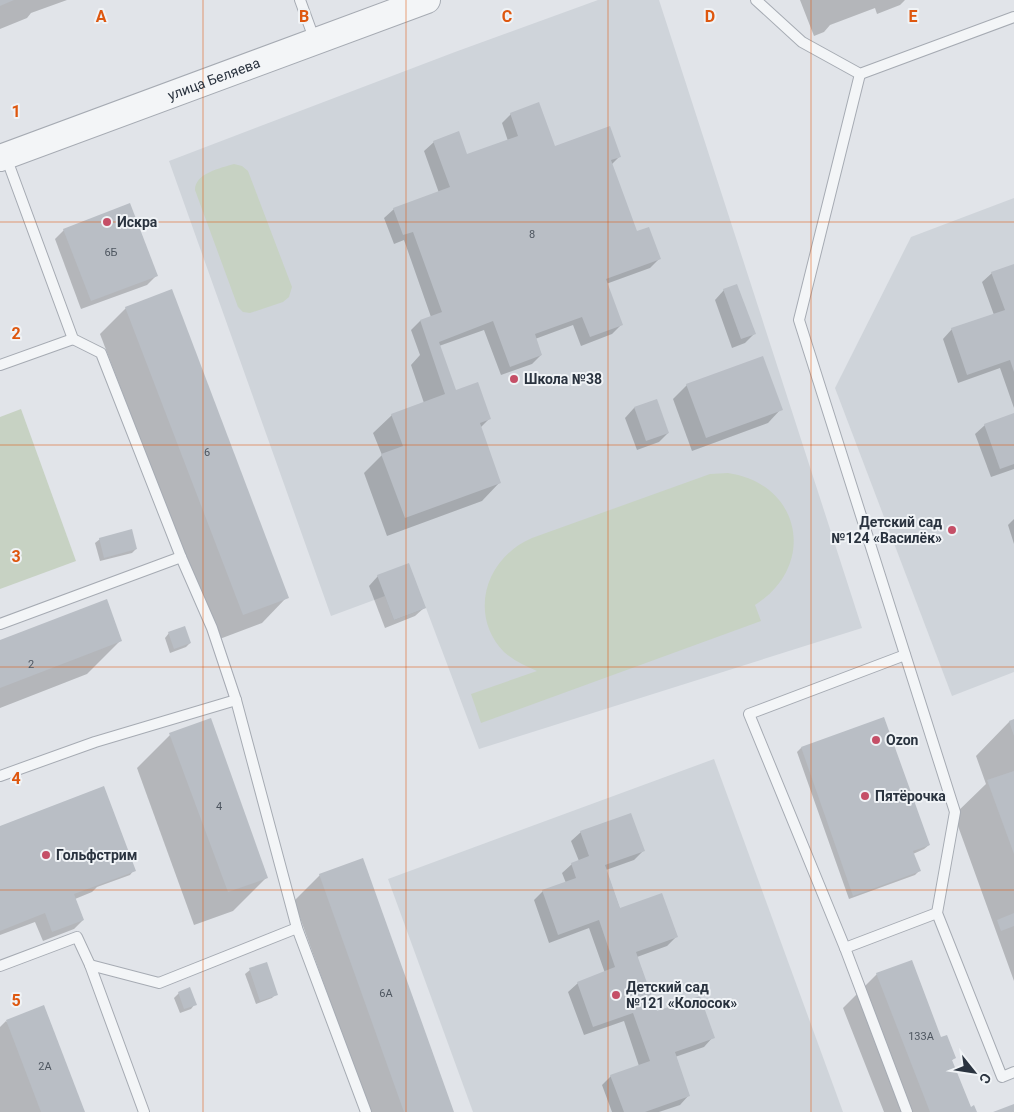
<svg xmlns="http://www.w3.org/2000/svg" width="1014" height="1112" font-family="Roboto,sans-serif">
<rect width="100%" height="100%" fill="#e1e4e9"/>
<g fill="#cfd4da">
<polygon points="598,0 659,0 862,628 479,749 426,608 394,620 385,596 331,616 169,161 455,52"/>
<polygon points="1014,198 1014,672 952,696 835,388 911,237"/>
<polygon points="714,759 843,1112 473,1112 388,879"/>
</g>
<g fill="#c7d2c3">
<path d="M 234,164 L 242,166 L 248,171 L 292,287 L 289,297 L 283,302 L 250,313 L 243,312 L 238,307 L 195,190 C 195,173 221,168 234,164 Z"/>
<polygon points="21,409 76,561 0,589 0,417"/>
<path d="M 728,473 C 802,484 817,566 755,605 L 761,621 L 481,723 L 471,694 L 537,671 C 525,666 514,661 504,652 C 467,613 487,557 532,538 L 710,474 Z"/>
</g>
<g fill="#0003">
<polygon points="0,0 67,0 31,13 27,18 0,29"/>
<polygon points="800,0 905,0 900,5 877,14 875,8 830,25 824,32 814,36"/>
<polygon points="511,114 554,148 620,156 611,165 636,233 659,259 650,268 606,284 621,325 612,334 581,346 573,325 535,339 541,355 532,364 501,375 484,330 439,346 456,392 490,418 480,428 500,482 482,501 387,536 364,473 382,455 373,433 392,415 424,403 411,365 420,355 411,330 420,321 431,317 404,240 394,244 384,218 394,209 439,193 424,151 434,142 466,156 508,141 502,123"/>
<polygon points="64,230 157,275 147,285 81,309 55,239"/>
<polygon points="1014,265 1014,408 1000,368 958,383 943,339 952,329 994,315 982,282 992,273"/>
<polygon points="724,290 754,334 745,343 732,348 715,300"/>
<polygon points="126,308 287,597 262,623 217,640 100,334"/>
<polygon points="687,385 781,409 768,423 692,451 673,399"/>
<polygon points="656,400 668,433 659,442 637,450 625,418 634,408"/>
<polygon points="1014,414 1014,469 991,477 975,434 985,425"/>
<polygon points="1014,519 1014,544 1008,525"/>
<polygon points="100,539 136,549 132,553 100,561 95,543"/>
<polygon points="378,576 425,607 415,616 385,628 369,586"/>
<polygon points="169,633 190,643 186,647 170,653 165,638"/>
<polygon points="121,640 87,674 0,708 0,641"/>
<polygon points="884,719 929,845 924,849 913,854 919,871 915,875 849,899 797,752 801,748"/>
<polygon points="1014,721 1014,981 954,815 986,784 976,756 1009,722"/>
<polygon points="170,735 267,877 233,911 194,925 137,768"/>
<polygon points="0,827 134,870 130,875 97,887 92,892 75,899 83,920 74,929 43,941 35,922 0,935"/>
<polygon points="581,832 643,851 634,860 606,870 620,909 676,937 667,946 637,957 657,1013 713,1037 704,1047 675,1057 689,1095 680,1105 659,1112 612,1112 602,1085 611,1076 639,1066 624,1021 584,1035 568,992 578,983 605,973 589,928 549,943 534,900 543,891 566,883 562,873 572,864 579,861 571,841"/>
<polygon points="320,875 453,1112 370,1112 294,901"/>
<polygon points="250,970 276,994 272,998 256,1004 245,974"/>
<polygon points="877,974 941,1038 954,1058 951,1061 970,1108 975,1112 884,1112 843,1008"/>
<polygon points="179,993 195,1004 191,1009 180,1013 174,998"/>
<polygon points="6,1021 83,1112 0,1112 0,1027"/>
</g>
<g fill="#b9bec5">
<polygon points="0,0 14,0 0,6"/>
<polygon points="539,102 555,146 610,126 621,157 611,160 637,231 649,227 661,259 606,279 623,325 590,337 582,317 535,334 542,355 510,367 493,321 439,342 456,390 478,382 491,419 480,423 501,483 405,518 381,454 403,446 391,414 445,394 420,320 442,312 413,232 403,235 393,208 450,187 433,141 459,131 467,154 518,136 510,113"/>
<polygon points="130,203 158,276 91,301 63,229"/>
<polygon points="1014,264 1014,372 1010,360 967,375 951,328 1005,310 991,272"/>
<polygon points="737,284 756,334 741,339 723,289"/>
<polygon points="172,289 289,598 243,615 125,307"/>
<polygon points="763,356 783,410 706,438 686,384"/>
<polygon points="657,399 669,433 646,441 634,407"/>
<polygon points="1014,413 1014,464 1000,469 984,424"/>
<polygon points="132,529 137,549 104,558 99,538"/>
<polygon points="409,563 426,608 394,620 377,575"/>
<polygon points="107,599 122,641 0,688 0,640"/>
<polygon points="185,626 191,643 174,649 168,632"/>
<polygon points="884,717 930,845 913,851 921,871 853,896 801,747"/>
<polygon points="211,718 268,878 228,892 169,733"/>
<polygon points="1014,719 1014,736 1009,721"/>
<polygon points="1014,771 1014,854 987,780"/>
<polygon points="104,786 136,871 74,894 84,920 52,932 45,913 0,931 0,826"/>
<polygon points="631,813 645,851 605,865 620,908 662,893 678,937 636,952 657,1011 700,996 715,1038 675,1052 690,1096 645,1112 624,1112 610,1075 650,1061 633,1013 593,1027 577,982 615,967 599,920 558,935 542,890 576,878 571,863 589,856 580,831"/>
<polygon points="363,858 454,1112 404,1112 319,874"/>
<polygon points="1014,913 1014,926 1001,931 997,920"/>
<polygon points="912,960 941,1037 947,1035 956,1058 952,1060 971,1107 974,1105 977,1112 930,1112 876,973"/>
<polygon points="267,962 278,995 260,1001 249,968"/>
<polygon points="190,987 197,1005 184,1009 178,992"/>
<polygon points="44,1005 85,1112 41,1112 6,1020"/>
<polygon points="1014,1104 1014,1112 993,1112"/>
</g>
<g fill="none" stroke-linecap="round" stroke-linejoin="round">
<g stroke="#a6abb3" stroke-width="12">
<g id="service">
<polyline points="300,0 315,41"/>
<polyline points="756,0 802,42 860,74 1014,17"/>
<polyline points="860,74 799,320 955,812 937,913 1002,1077 1014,1072"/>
<polyline points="6,157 73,339 101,353 181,557 212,628 236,700 297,928 366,1112"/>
<polyline points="0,365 73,339"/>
<polyline points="0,624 181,557"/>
<polyline points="0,776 95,742 236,700"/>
<polyline points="845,948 749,714 905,655"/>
<polyline points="90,965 159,983 297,928"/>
<polyline points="0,966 77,937 90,965 144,1112"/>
<polyline points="907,1112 845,948 937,913"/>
</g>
</g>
<g stroke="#a6abb3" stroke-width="28">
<g id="tertiary">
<path id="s1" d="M 0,158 L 427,0"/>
</g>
</g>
<use href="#service" stroke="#f3f5f7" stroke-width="10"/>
<use href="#tertiary" stroke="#f3f5f7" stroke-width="26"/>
</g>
<path fill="none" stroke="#de570f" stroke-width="1" stroke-opacity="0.55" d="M 203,0 L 203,1112M 406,0 L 406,1112M 608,0 L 608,1112M 811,0 L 811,1112M 0,222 L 1014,222M 0,445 L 1014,445M 0,667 L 1014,667M 0,890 L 1014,890"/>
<g fill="#c54f67" stroke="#f0f3f6" stroke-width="2">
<circle cx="107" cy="222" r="5"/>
<circle cx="514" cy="379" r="5"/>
<circle cx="952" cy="530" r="5"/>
<circle cx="876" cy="740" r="5"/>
<circle cx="865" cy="796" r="5"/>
<circle cx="46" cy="855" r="5"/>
<circle cx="616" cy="995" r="5"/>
</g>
<g text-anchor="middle" stroke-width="4" stroke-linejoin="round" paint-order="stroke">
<g font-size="11" fill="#4e5660">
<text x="532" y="238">8</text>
<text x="111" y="256">6Б</text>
<text x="207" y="456">6</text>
<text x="31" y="668">2</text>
<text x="219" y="810">4</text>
<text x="386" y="997">6А</text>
<text x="921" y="1040">133А</text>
<text x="45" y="1070">2А</text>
</g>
<g font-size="14" fill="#2a333f" stroke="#f0f3f6">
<text dy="5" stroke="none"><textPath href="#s1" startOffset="228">улица Беляева</textPath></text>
</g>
<g font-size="14" font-weight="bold" fill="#2a333f" stroke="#f0f3f6" text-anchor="start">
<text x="117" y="227">Искра</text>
<text x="524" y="384">Школа №38</text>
<text x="942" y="527" text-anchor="end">Детский сад<tspan x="942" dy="16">№124 «Василёк»</tspan></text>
<text x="886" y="745">Ozon</text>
<text x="875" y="801">Пятёрочка</text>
<text x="56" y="860">Гольфстрим</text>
<text x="626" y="992">Детский сад<tspan x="626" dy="16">№121 «Колосок»</tspan></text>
</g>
</g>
<g font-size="16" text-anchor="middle" font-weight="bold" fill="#de570f" stroke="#f0f3f6" stroke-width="4" stroke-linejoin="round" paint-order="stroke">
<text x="101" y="22">A</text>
<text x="304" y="22">B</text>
<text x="507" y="22">C</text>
<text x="710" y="22">D</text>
<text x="913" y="22">E</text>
<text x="16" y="117">1</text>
<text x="16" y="339">2</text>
<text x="16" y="562">3</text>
<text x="16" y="784">4</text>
<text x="16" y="1006">5</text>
</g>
<g transform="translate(974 1072) rotate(120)" stroke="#f0f3f6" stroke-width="4" paint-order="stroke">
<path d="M0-4L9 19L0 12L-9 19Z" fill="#2a333f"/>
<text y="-8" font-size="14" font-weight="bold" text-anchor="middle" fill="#2a333f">С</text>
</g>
</svg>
